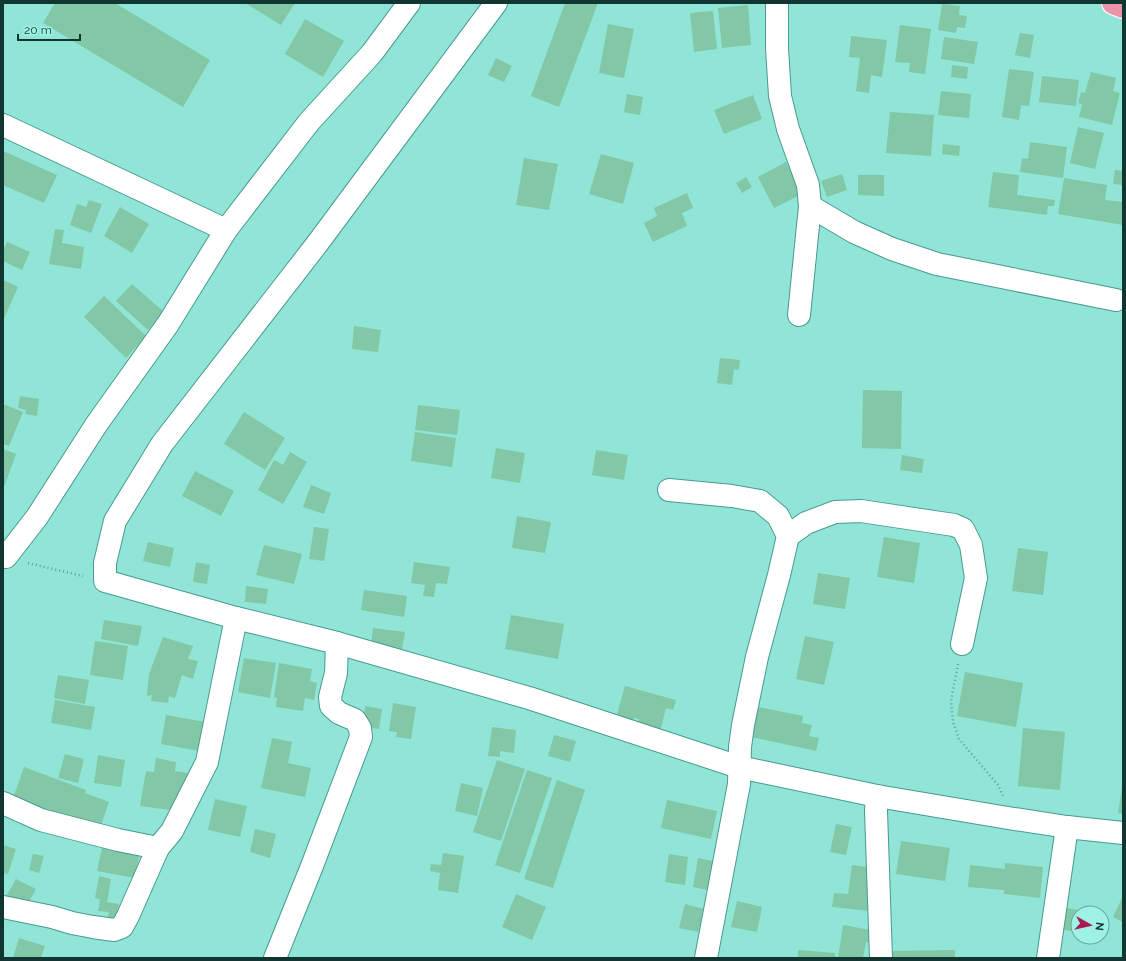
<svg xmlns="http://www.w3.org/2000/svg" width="1126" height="961" font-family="Raleway,sans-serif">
<rect width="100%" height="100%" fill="#91e5d7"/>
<g fill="#82c7a6">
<polygon points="55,3 115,3 210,60 183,107 43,23"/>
<polygon points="245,3 295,3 281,25"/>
<polygon points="565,3 598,3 559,107 531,96"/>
<polygon points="942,4 960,6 959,15 967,16 965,28 957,27 956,33 938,30"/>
<polygon points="748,5 751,45 722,48 718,8"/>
<polygon points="713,11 717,49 694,52 690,13"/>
<polygon points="305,19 344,41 323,77 285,54"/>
<polygon points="608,24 634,29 624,78 599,73"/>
<polygon points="900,25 931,29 925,74 909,72 910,63 895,62"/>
<polygon points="1020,33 1034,35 1030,58 1015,55"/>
<polygon points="851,36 887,40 882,77 871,75 869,93 856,91 860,58 849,57"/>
<polygon points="944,37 978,42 974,64 941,59"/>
<polygon points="496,58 512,66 504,82 488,75"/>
<polygon points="952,65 968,67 967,79 951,77"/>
<polygon points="1009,69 1034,72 1029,106 1021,105 1019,120 1002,117"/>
<polygon points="1091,72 1116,78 1113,91 1120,93 1112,125 1079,117 1082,104 1078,103 1081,92 1085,93"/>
<polygon points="1042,76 1079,80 1076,106 1039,102"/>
<polygon points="941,91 971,94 969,118 938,115"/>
<polygon points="627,94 643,97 640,115 624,112"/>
<polygon points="753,95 762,119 724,134 714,110"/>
<polygon points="890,112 934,115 931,156 886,153"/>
<polygon points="1078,127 1104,133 1095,169 1070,163"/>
<polygon points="1030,142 1067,147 1063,178 1020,172 1022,158 1028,159"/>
<polygon points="943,144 960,146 959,156 942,154"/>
<polygon points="3,151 57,175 44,203 3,185"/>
<polygon points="601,154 634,163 623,204 589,194"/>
<polygon points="524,158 558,164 549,210 516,205"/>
<polygon points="786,162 802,194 774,208 758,177"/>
<polygon points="1115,170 1123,171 1123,185 1113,184"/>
<polygon points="993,172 1019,175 1017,195 1055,200 1054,206 1048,206 1047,215 988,207"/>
<polygon points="842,174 847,190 827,197 821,181"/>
<polygon points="858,175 884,175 884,196 858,195"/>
<polygon points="746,177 752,187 742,193 736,183"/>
<polygon points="1064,178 1107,185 1105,200 1123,202 1123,225 1058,214"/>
<polygon points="687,193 693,208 682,213 687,226 653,242 644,223 657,216 654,208"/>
<polygon points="89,200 102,204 91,233 70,225 77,204 86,207"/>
<polygon points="120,207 149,224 132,253 104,236"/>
<polygon points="55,229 64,230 62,243 84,247 81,269 49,264"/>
<polygon points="7,242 30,252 22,270 3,261 3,250"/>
<polygon points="3,280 18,287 3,321"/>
<polygon points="132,284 164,312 148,330 116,301"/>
<polygon points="104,296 146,336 126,358 84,317"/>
<polygon points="354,326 381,330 378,352 352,349"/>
<polygon points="720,358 740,360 739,370 734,369 732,385 717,383"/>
<polygon points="863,390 902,391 901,449 862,448"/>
<polygon points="20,396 39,399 37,416 25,414 26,410 18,408"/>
<polygon points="3,404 23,412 9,446 3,444"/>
<polygon points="418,405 460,410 457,435 415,430"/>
<polygon points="244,412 285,438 265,470 224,444"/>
<polygon points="415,432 456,438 452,467 411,461"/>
<polygon points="496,448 525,453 520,483 491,478"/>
<polygon points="3,449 16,454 3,490"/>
<polygon points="596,450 628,455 624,480 592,475"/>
<polygon points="290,452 307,462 283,504 258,490 274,460 283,465"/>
<polygon points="902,455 924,459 922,473 900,470"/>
<polygon points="195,471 234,491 221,516 182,496"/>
<polygon points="311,485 331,493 324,514 303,507"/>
<polygon points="517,516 551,522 545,553 512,548"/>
<polygon points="314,527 329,529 324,561 309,559"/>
<polygon points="884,537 920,543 914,583 877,577"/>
<polygon points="148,542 174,548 170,567 143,561"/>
<polygon points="264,545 302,554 294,584 256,575"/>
<polygon points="1018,548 1048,552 1043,595 1012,591"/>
<polygon points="196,562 210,565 207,584 193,582"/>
<polygon points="414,562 450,567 447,584 436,583 434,597 423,596 425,585 411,583"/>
<polygon points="818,573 850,578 845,609 813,604"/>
<polygon points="246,586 268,589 266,604 245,602"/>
<polygon points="364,590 407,596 404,617 361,610"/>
<polygon points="511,615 564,624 558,659 505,649"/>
<polygon points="104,620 142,626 138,646 101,639"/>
<polygon points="373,628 405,632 402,649 371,645"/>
<polygon points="805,636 834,642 824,685 796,679"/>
<polygon points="163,637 193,646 188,659 198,661 193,679 182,675 175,698 169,696 168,703 151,701 152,695 147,696 149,674"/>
<polygon points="95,641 128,646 123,680 90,675"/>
<polygon points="244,658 276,663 270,698 238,692"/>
<polygon points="279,663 312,669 310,681 317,683 314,700 305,698 303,711 276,707 277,698 274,697"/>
<polygon points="965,672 1023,683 1016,727 957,716"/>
<polygon points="58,675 89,680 85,704 54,698"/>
<polygon points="625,686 676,700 673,710 666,708 660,732 637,726 639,719 634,718 633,722 616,718"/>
<polygon points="55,700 95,707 91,730 51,723"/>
<polygon points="393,703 416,707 411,739 396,737 397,732 389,731"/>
<polygon points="365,706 382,709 379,729 362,727"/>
<polygon points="758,707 803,716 802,723 812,725 809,736 819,738 816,751 752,737"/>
<polygon points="166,715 205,722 200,751 161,744"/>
<polygon points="492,727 516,730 514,753 500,751 500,757 488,756"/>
<polygon points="1023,728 1065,732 1060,790 1018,786"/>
<polygon points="554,735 576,741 570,762 548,756"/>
<polygon points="272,738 292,742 288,763 311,768 305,797 261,788"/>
<polygon points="65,754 84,759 78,783 58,778"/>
<polygon points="98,755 125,760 121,787 94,783"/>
<polygon points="156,758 176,762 175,771 188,773 177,811 140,806 146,771 154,772"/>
<polygon points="497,760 525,769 501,841 473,832"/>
<polygon points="24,767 86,790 85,793 109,802 100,828 12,801"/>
<polygon points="527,770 552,778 520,873 495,865"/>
<polygon points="557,780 585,790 553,888 524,879"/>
<polygon points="461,783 483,788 477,816 455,811"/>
<polygon points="1122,787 1123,787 1123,814 1118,813"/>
<polygon points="215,799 247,806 240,837 208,830"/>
<polygon points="667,800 717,811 711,839 661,828"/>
<polygon points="836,824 852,827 846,855 830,852"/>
<polygon points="255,829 276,834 270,858 250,852"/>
<polygon points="901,841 950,848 945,881 896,874"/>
<polygon points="103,843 140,851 135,878 97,871"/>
<polygon points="3,845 16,849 8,874 3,873"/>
<polygon points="443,853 464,856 458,893 438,890 440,873 430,871 431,864 441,865"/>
<polygon points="33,854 44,856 39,873 29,870"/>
<polygon points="669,854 688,857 685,885 665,882"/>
<polygon points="698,858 717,862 712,891 693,887"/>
<polygon points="1005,863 1043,867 1040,898 1004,894 1004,890 968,887 970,865 1005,869"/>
<polygon points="852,865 875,868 869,911 832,907 834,893 848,894"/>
<polygon points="99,876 111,879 107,902 119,904 115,923 107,921 109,912 98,911 100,899 95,898"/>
<polygon points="16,879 36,889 25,909 5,898"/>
<polygon points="516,894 546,907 532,940 502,927"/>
<polygon points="1123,896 1123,922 1113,917"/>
<polygon points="737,901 762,907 757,932 731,927"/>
<polygon points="685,904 704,909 698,932 679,928"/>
<polygon points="1060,907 1085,911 1085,913 1078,913 1078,932 1057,929"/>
<polygon points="843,925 876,931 874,943 866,942 863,958 838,958"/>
<polygon points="19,938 45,946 41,958 13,958"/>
<polygon points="798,950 835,953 835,958 798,958"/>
<polygon points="955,950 955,958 890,958 890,951"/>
</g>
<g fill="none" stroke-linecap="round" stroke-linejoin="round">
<g stroke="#469b8f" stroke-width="24">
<g id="minor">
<polyline points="496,3 317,244 162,444 115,521 105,563 105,581 236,618 337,643 529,698 739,767 877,796 1008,818 1067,827 1123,833"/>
<polyline points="777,3 777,48 780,96 788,129 808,185 810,206 799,315"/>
<polyline points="3,125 226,230"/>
<polyline points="810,206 854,232 892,249 937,264 1116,300"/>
<polyline points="669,490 732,496 760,501 778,516 788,536 779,575 757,657 743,725 740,747 739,784 706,958"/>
<polyline points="788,536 806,523 835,512 861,511 954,525 963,529 971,545 976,578 962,644"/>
<polyline points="3,557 6,557 37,517 96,425 168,324 226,230 309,122 372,53 409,3"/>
<polyline points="877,796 876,811 881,958"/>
<polyline points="3,803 41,820 118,840 158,848"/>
<polyline points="3,907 52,917 72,923 93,927 114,930 122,927 128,916 158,848 172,831 207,762 236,618"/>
<polyline points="275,958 312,866 361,737 360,728 355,720 339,713 331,706 330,697 336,673 337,643"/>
<polyline points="1048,958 1067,827"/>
</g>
</g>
<g stroke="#fff" stroke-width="24">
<polyline id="highway" points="1113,3 1123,7"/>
</g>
<g stroke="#5d9d93" stroke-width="2.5" stroke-dasharray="1 3" stroke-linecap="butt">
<polyline points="28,563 83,576"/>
<polyline points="958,664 951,701 953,722 959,739 998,785 1003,796"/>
</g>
<use href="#minor" stroke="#fff" stroke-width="22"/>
<use href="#highway" stroke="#ea93aa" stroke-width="22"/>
</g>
<rect width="1126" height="961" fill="none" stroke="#113530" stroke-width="8"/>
<g transform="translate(1090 925) rotate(98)"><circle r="19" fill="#9ef2e4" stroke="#66a69c"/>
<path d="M0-3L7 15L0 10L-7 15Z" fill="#a81855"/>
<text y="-6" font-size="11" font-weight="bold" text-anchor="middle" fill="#113530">N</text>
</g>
<path d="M18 34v6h62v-6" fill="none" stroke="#113530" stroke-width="2"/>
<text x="24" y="34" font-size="12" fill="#113530" stroke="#9ef2e4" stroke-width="3" paint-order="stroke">20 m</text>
</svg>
